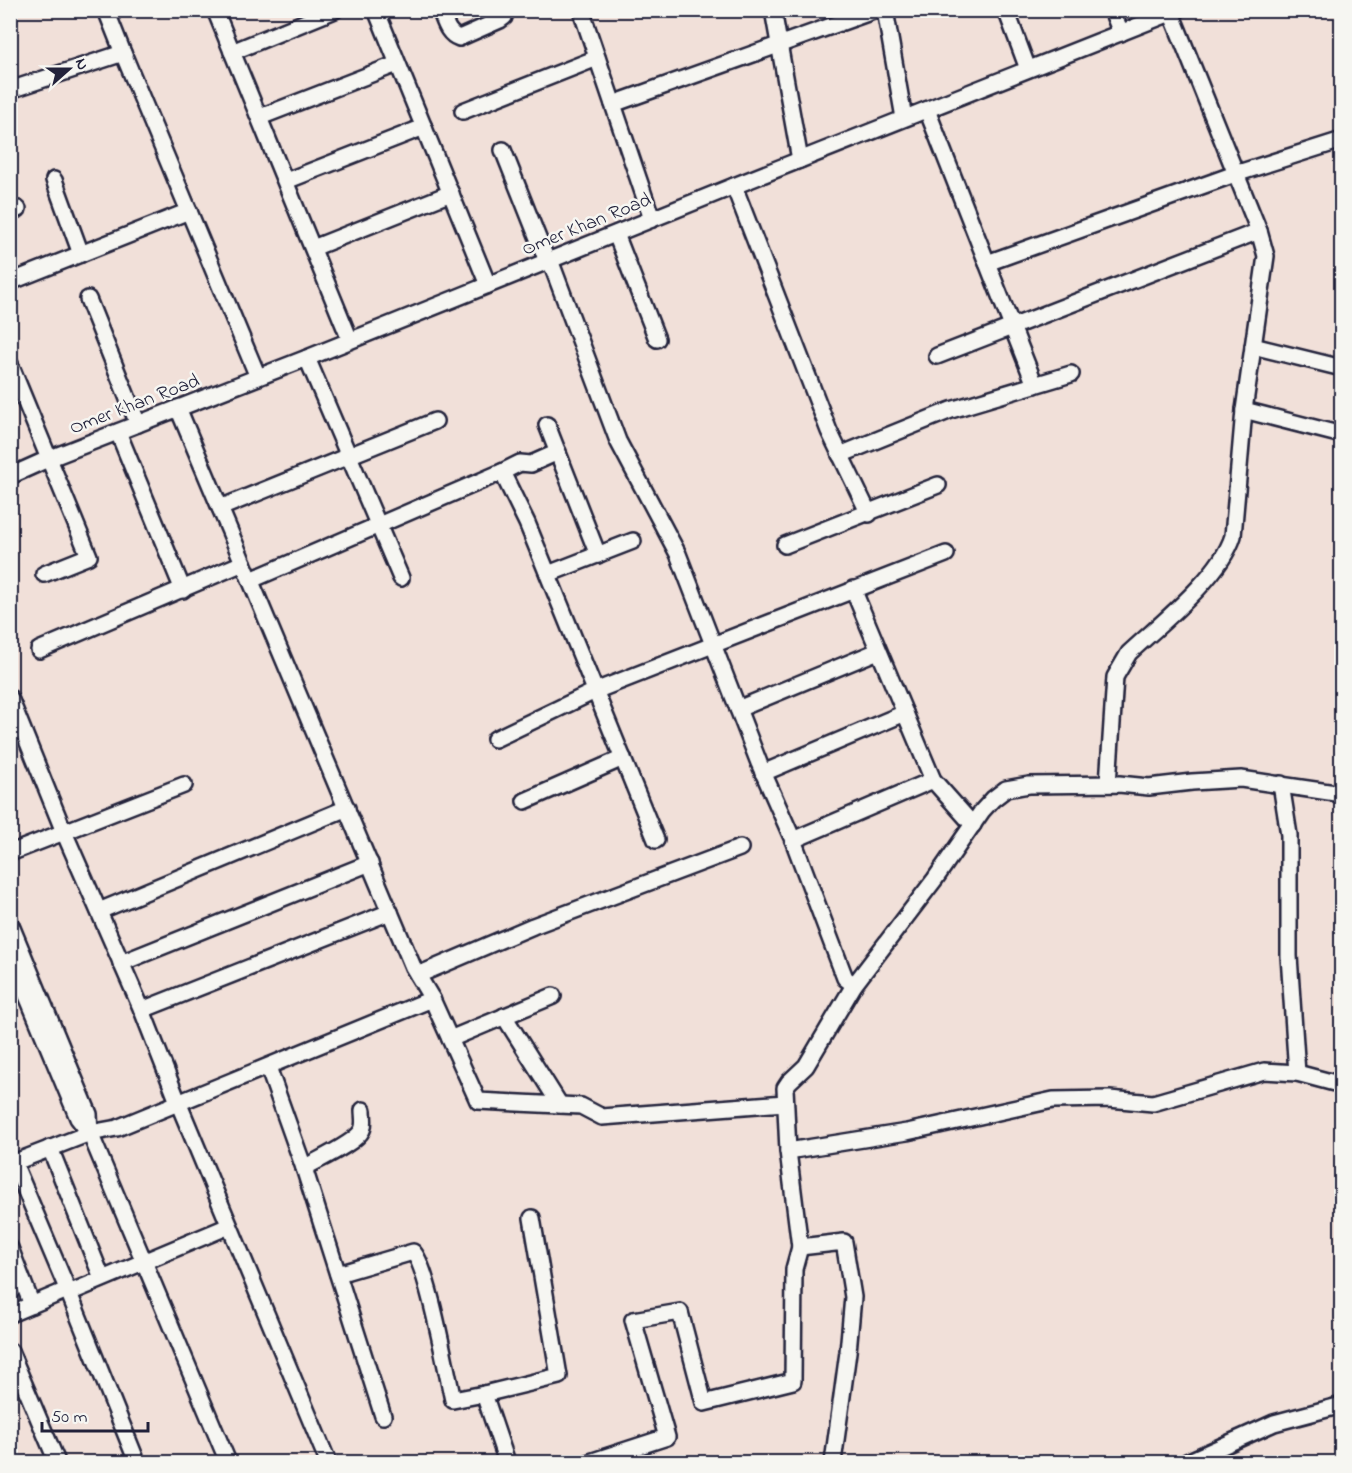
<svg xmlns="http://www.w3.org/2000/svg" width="1352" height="1473" font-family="'Indie Flower',sans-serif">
<rect width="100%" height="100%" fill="#f1e0d9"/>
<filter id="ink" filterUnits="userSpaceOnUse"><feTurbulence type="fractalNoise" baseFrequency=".0167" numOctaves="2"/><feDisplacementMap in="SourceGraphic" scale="12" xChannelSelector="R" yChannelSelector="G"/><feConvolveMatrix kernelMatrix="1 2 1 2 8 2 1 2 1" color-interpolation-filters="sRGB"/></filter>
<g filter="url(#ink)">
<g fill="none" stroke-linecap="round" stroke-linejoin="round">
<g stroke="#22223b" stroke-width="20">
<g id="minor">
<polyline points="106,10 123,53"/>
<polyline points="215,10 350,340"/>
<polyline points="376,10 488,285"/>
<path d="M 440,10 C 445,21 447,34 459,38 L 500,20 L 504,17 L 504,10"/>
<polyline points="581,10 652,219"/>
<polyline points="773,10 800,160"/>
<polyline points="885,10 904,118"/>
<polyline points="1006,10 1028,69"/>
<polyline points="1112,10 1121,33"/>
<polyline points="232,52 335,10"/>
<polyline points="10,90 123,53 258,377"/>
<polyline points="613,104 876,10"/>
<polyline points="927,110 1035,385"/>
<polyline points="463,111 597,58"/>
<polyline points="260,117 397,64"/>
<polyline points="503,150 547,261"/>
<polyline points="54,180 81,254"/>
<polyline points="286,181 424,127"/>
<polyline points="734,186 829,431 869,514"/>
<polyline points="10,211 18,209"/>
<polyline points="616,234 657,339"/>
<polyline points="313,248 451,193"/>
<polyline points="550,260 618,441 678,554 759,763 793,840 845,978 854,985"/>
<polyline points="987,263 1235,174 1342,140"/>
<polyline points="10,282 189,211"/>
<polyline points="88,299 138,424"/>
<polyline points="1253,346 1342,368"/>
<polyline points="937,356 1259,231"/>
<polyline points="307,358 401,578"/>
<polyline points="10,364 89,556 44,574"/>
<polyline points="178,408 413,967 432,999 478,1101 581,1106 602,1117 785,1103"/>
<polyline points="1244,410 1342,435"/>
<polyline points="547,425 598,555"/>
<polyline points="118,432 183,590"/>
<polyline points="840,455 951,410 1071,374"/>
<polyline points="502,472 520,463 531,464 558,452"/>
<polyline points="10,476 48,459 307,358 734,186 1178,10"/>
<polyline points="220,508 435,421"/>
<polyline points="785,545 938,485"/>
<polyline points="548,574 633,541"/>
<polyline points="251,580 502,472 527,523 656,840"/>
<polyline points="853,589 933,780 973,825"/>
<polyline points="39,650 243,563"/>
<polyline points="10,698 64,832 184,785"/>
<polyline points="738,709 878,651"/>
<polyline points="495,739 595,691 946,554"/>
<polyline points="763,773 905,713"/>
<path d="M 1108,784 L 1115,677 L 1129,653 C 1159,625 1221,576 1233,536 L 1244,410 L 1266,256 L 1259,231 L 1170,10"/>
<polyline points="1281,784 1289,835 1289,956 1297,1073"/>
<polyline points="525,801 623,758"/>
<polyline points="793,840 933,780"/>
<polyline points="10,853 64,832 142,1010 178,1102 328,1462"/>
<polyline points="99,911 347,808"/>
<polyline points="10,923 89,1114 90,1133"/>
<polyline points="10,955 78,1118 90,1133 228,1462"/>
<polyline points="121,963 370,863"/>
<polyline points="418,975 533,926 740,848"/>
<polyline points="142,1010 390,912"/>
<polyline points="504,1016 560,1105"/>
<polyline points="450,1039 553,996"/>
<polyline points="268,1067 304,1168 383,1416"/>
<polyline points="50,1148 102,1278"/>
<polyline points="788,1151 907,1132 1053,1100 1109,1099 1153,1103 1264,1071 1297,1073 1342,1085"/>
<polyline points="14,1163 69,1293 137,1462"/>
<polyline points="10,1164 90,1133 117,1128 432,999"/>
<path d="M 304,1168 C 317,1160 356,1143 362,1130 C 365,1124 363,1117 363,1110"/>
<polyline points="10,1248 32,1305"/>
<path d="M 338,1274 L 413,1252 C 428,1266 447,1375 453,1400 L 484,1394"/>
<polyline points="69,1293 229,1226"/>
<polyline points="10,1314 67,1290"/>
<polyline points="10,1351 57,1462"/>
<polyline points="507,1462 484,1394 559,1376 532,1218"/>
<polyline points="590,1462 667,1437 633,1320 680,1312 704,1403 793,1381 794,1269 800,1247"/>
<polyline points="833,1462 848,1352 853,1297 844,1242 800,1247 788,1151 785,1088 789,1082 806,1066 854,985 935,879 982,811 993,799 1006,789 1029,785 1119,784 1149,787 1192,782 1241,779 1342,794"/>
<polyline points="1187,1462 1274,1423 1342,1405"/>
</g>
</g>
<use href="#minor" stroke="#f6f6f2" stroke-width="15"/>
</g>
</g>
<g text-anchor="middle" stroke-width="5" stroke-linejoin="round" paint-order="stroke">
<g font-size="20" fill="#22223b" stroke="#f6f6f2">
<text transform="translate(586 223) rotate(-22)" y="7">Omer Khan Road</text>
<text transform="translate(134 403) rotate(-21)" y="7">Omer Khan Road</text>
</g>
</g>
<rect width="1352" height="1473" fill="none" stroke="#f6f6f2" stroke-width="36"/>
<rect x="18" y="18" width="1316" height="1437" fill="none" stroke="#22223b" stroke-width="2" filter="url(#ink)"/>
<g transform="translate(69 69) rotate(69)" stroke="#f6f6f2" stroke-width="4.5" paint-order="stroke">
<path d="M0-4.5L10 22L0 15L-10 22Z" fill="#22223b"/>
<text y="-9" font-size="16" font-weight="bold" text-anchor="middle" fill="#22223b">N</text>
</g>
<path d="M42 1422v9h106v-9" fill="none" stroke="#22223b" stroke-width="3"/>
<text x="51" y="1422" font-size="18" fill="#22223b" stroke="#f6f6f2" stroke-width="4.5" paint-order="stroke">50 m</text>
</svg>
